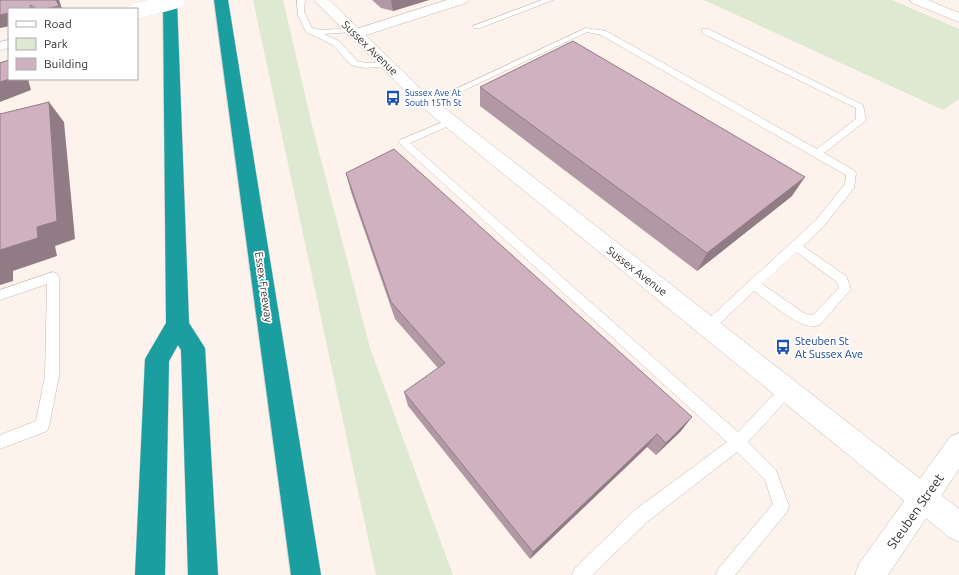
<svg xmlns="http://www.w3.org/2000/svg" width="959" height="575" font-family="Ubuntu,sans-serif">
<rect width="100%" height="100%" fill="#fef2ec"/>
<g fill="#dde9d1">
<polygon points="253,0 283,0 313,129 370,348 453,575 376,575"/>
<polygon points="704,0 892,0 959,29 959,99 943,110"/>
</g>
<g fill="none" stroke-linecap="round" stroke-linejoin="round">
<g stroke="#c6b8b1" stroke-width="1">
<g id="service">
<polygon points="297,0 305,0 304,12 312,28 321,30 355,28 355,32 352,32 324,34 339,41 357,61 365,63 386,62 390,64 389,66 365,68 351,65 333,45 306,32 298,15"/>
<polygon points="542,0 553,0 480,28 474,28 473,26"/>
<path d="M 586,28 L 606,31 L 817,149 L 856,119 L 856,108 L 702,33 L 702,29 L 708,29 L 863,105 L 866,120 L 864,122 L 824,153 L 855,171 L 856,173 L 854,188 L 824,226 L 803,246 L 846,276 L 851,289 L 820,325 C 801,332 770,302 754,291 L 712,331 L 708,332 L 704,331 L 702,327 L 704,323 L 816,220 L 845,184 L 846,175 L 601,35 L 587,32 L 431,106 L 425,106 L 424,104 ZM 796,252 L 837,282 L 839,288 L 813,315 L 804,313 L 762,284 Z"/>
<polygon points="450,119 453,120 455,122 453,124 410,143 738,432 782,386 787,384 792,386 794,390 792,394 748,442 776,470 789,506 787,512 735,575 716,575 718,569 773,504 765,480 737,452 647,522 592,575 572,575 574,569 635,510 727,442 398,142 400,140"/>
<polygon points="53,272 57,274 59,277 59,376 49,426 47,431 0,449 0,435 36,421 45,376 47,284 0,300 0,290"/>
</g>
</g>
<g stroke="#c6b8b1" stroke-width="1">
<g id="minor">
<polygon points="447,0 468,0 466,3 360,37 355,38 350,37 348,34 350,31"/>
<polygon points="910,0 928,0 959,13 959,22 912,3"/>
<polygon points="9,40 9,48 0,50 0,42"/>
</g>
</g>
<g stroke="#c6b8b1" stroke-width="1">
<polygon id="tertiary" points="314,0 329,0 424,92 447,110 959,509 959,542 949,537 435,118 412,98"/>
</g>
<g stroke="#c6b8b1" stroke-width="1">
<polygon id="secondary" points="959,433 959,469 888,575 855,575 859,564 950,437"/>
</g>
<g stroke="#d3d1d1" stroke-width="1">
<g id="motorway">
<polygon points="163,0 177,0 189,323 205,348 218,575 188,575 181,350 178,345 169,361 165,575 135,575 145,359 166,323"/>
<polygon points="214,0 228,0 321,575 291,575"/>
</g>
</g>
<use href="#service" fill="#fff" fill-rule="evenodd"/>
<use href="#minor" fill="#fff" fill-rule="evenodd"/>
<use href="#tertiary" fill="#fff" fill-rule="evenodd"/>
<use href="#secondary" fill="#fff" fill-rule="evenodd"/>
<use href="#motorway" fill="#1a9ea0" fill-rule="evenodd"/>
<g stroke="#c6b8b1" stroke-width="16" stroke-linecap="butt">
<polyline id="minor-bridge" points="137,11 177,0"/>
</g>
<use href="#minor-bridge" stroke="#fff" stroke-width="16"/>
</g>
<g fill="#b298a5">
<polygon points="0,0 59,0 62,9 9,9 9,26 0,28"/>
<polygon points="372,0 429,0 393,11 381,8"/>
<polygon points="480,87 792,196 697,271 480,106"/>
<polygon points="346,173 681,431 656,455 647,447 530,559 408,406 404,392 438,368 395,319 351,192"/>
</g>
<g fill="#917c86">
<polygon points="56,0 59,0 62,9 45,9"/>
<polygon points="391,0 429,0 393,11"/>
<polygon points="9,13 9,26 0,28 0,15"/>
<polygon points="9,79 28,79 31,90 0,102 0,82"/>
<polygon points="49,102 64,122 75,239 55,246 57,256 13,271 13,281 0,285 0,250 37,227"/>
<polygon points="805,177 792,196 697,271 707,253"/>
<polygon points="692,417 681,431 656,455 666,443"/>
<polygon points="657,434 647,447 530,559 533,552"/>
</g>
<g fill="#cfb1c0" stroke="#917c86">
<polygon points="0,0 56,0 59,6 45,9 37,9 30,5 31,8 26,9 9,9 9,13 0,15"/>
<polygon points="573,41 805,177 707,253 480,87"/>
<polygon points="9,60 9,79 0,82 0,63"/>
<polygon points="49,102 57,221 37,227 38,238 0,250 0,114"/>
<polygon points="394,149 692,417 666,443 657,434 533,552 404,392 445,363 391,302 346,173"/>
</g>
<defs>
<g id="bus-bare" transform="scale(1.2)"><path d="M-5-6H5V4H4V6H2V4H-2V6H-4V4H-5ZM-3.5-4V0h7V-4ZM-3.5 1.2v1.5H-2V1.2ZM2 1.2v1.5H3.5V1.2Z" fill="#1a4fb4" stroke="#fff" stroke-width="2.5" paint-order="stroke"/></g>
</defs>
<g fill-rule="evenodd">
<use href="#bus-bare" x="393" y="98"/>
<use href="#bus-bare" x="783" y="347"/>
</g>
<g text-anchor="middle" stroke-width="3.5" stroke-linejoin="round" paint-order="stroke">
<g font-size="9" fill="#164399" stroke="#fff" text-anchor="start">
<text x="405" y="96">Sussex Ave At<tspan x="405" dy="10">South 15Th St</tspan></text>
</g>
<g font-size="11" fill="#35302d" stroke="#fff">
<text transform="translate(370 48) rotate(44)" y="4">Sussex Avenue</text>
<text transform="translate(637 271) rotate(38)" y="4">Sussex Avenue</text>
<text transform="translate(264 287) rotate(82)" y="4">Essex Freeway</text>
</g>
<g font-size="11" fill="#164399" stroke="#fff" text-anchor="start">
<text x="795" y="345">Steuben St<tspan x="795" dy="13">At Sussex Ave</tspan></text>
</g>
<g font-size="13" fill="#35302d" stroke="#fff">
<text transform="translate(915 511) rotate(-55)" y="5">Steuben Street</text>
</g>
</g>
<rect x="8" y="8" width="130" height="72" fill="#ffffff" stroke="#aeacab"/>
<rect x="16" y="21" width="20" height="6" fill="#ffffff" stroke="#aeacab"/>
<text x="44" y="28" font-size="12" fill="#35302d">Road</text>
<rect x="16" y="38" width="20" height="12" fill="#dde9d1" stroke="#aeacab"/>
<text x="44" y="48" font-size="12" fill="#35302d">Park</text>
<rect x="16" y="58" width="20" height="12" fill="#cfb1c0" stroke="#aeacab"/>
<text x="44" y="68" font-size="12" fill="#35302d">Building</text>
</svg>
